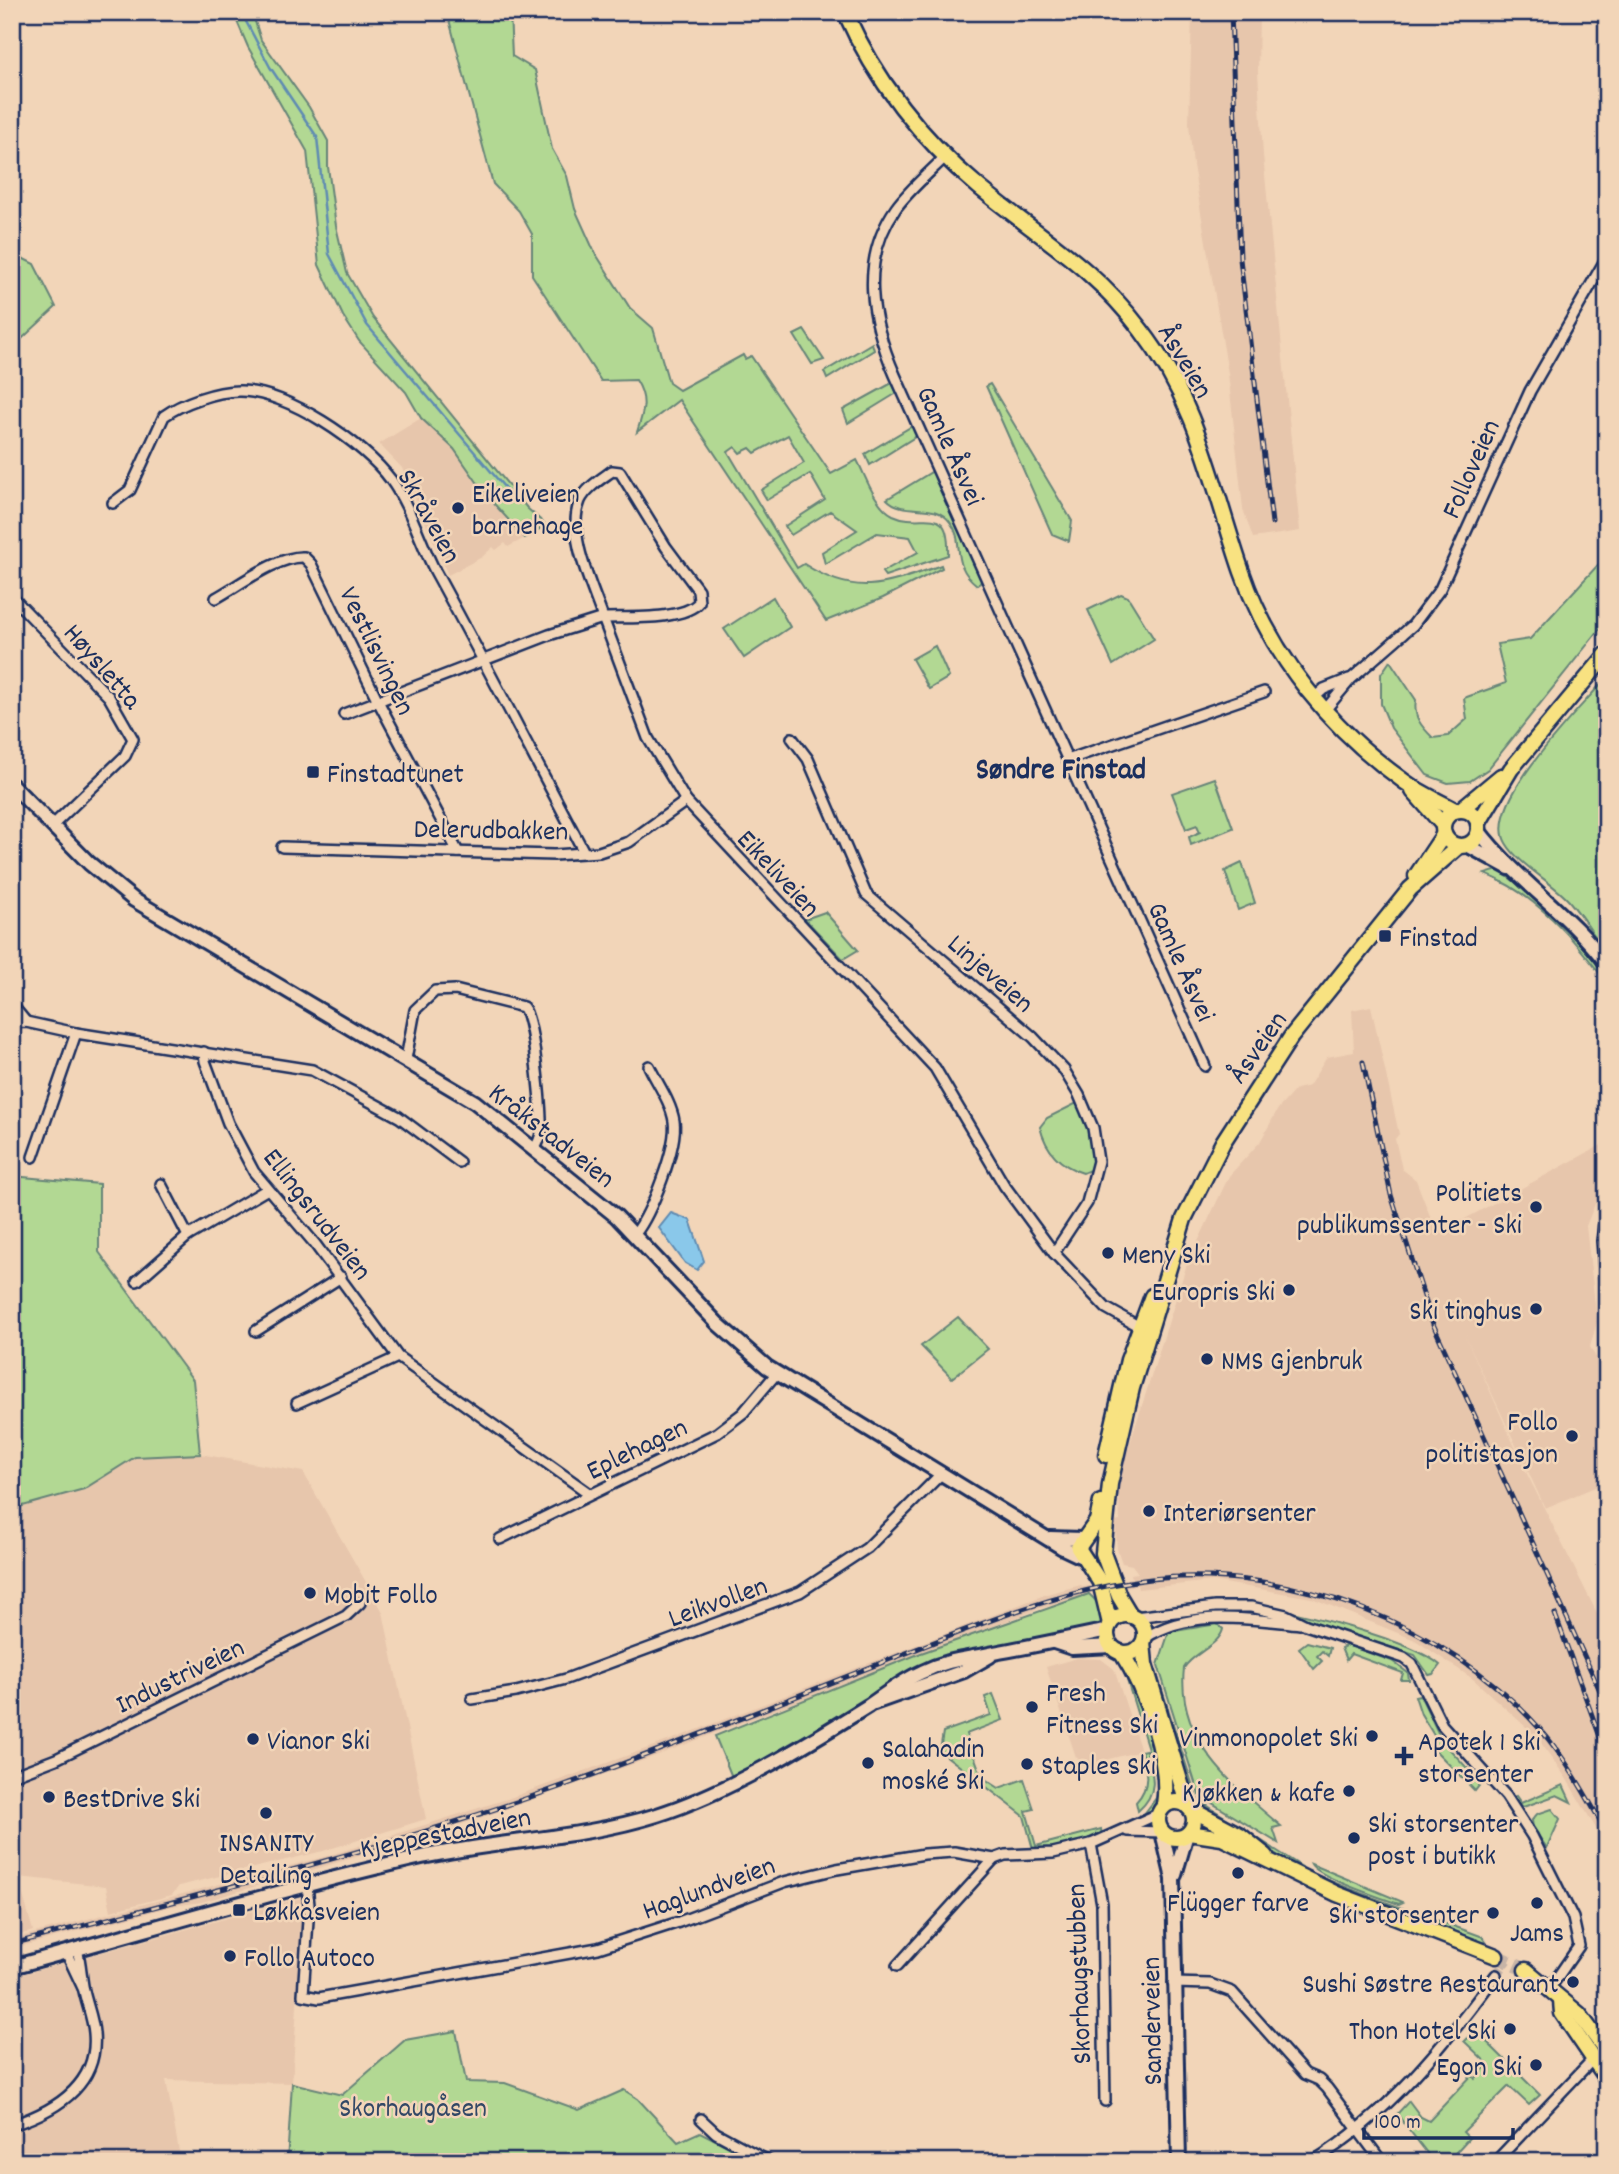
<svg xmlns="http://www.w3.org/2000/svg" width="1619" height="2174" font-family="Dekko,sans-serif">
<rect width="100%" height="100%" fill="#f2d5b8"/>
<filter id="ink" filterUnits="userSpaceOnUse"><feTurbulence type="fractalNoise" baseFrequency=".0143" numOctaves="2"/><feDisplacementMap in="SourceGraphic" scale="14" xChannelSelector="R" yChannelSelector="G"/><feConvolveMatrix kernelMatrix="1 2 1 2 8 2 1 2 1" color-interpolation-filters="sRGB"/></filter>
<g filter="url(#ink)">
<g fill="#e7c6ac">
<polygon points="1192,12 1259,12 1258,72 1263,155 1300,531 1253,538 1243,509 1228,373 1193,165 1189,124"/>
<polygon points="421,418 454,449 486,495 525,538 508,547 505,543 496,550 493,547 482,557 448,575 402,468 379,444"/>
<polygon points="1371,1006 1399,1134 1395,1139 1402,1169 1416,1180 1437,1234 1607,1142 1607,1174 1586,1226 1597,1322 1590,1347 1607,1377 1607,1482 1545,1508 1464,1333 1528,1476 1607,1633 1607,1847 1566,1778 1536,1736 1473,1679 1415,1640 1312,1598 1213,1581 1138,1589 1137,1585 1086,1594 1086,1598 1041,1608 650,1758 431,1835 202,1902 173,1906 14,1948 12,1952 12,1939 327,1856 507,1799 676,1738 1047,1594 1081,1585 1083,1587 1132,1578 1131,1574 1138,1573 1132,1565 1122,1563 1117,1549 1115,1522 1120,1521 1118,1481 1186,1267 1229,1176 1260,1142 1278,1109 1296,1089 1309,1086 1327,1057 1354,1052 1352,1010"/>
<polygon points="200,1454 303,1472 383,1612 426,1819 323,1851 179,1886 172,1895 111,1911 106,1886 18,1877 33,1931 12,1937 12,1509 84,1489 135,1457"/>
<polygon points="1077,1658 1101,1659 1114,1669 1141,1751 1085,1765 1076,1757 1046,1667"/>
<polygon points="304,1897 292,2083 166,2080 181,2162 12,2162 12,1977"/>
</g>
<g fill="#b2d893" stroke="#668478" stroke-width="2">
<polygon points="233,12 252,12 261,40 309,107 328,141 328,167 336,226 347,273 373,318 527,508 546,525 525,538 486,495 454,449 421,418 406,392 359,341 343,316 319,265 307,151 248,47"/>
<path d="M 447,12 L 510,12 L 512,56 L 535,70 L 552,149 L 567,176 L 575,209 L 594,251 L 630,308 L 653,328 L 669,383 L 679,390 L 743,355 L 745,359 L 751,356 L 831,474 L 857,460 C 866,477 875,506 893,515 C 923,529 950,500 948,555 L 885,576 L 882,572 L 918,552 L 910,537 L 877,533 L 825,564 L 822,552 L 857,530 L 830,511 L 791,535 L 785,526 L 825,500 L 810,474 L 767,500 L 761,490 L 804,463 L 788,435 L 755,453 L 750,448 L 740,453 L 735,447 L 728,452 L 797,568 L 804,564 C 856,598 886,585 941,565 L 942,568 L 883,598 L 826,621 L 679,400 L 637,432 C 644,411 648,399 636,380 L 601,381 L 532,275 L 532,234 L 519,211 L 493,184 Z"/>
<polygon points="12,253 34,264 56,307 12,348"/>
<polygon points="804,330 824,360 812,364 794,335"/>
<polygon points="872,343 874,350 827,379 824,372"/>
<polygon points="892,383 897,393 848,423 843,410"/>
<polygon points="990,384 1072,521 1069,541 1052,534 986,386"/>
<polygon points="914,425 918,435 870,465 865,454"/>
<path d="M 933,471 L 982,579 L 980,583 L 977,585 C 949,563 966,542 950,522 C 934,500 904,517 887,499 Z"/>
<path d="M 1607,555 L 1607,620 L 1488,769 L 1470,781 L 1448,783 L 1427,775 L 1391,728 L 1381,704 L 1381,674 L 1390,661 L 1416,700 C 1413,717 1421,726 1433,738 L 1448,736 L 1467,719 L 1464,698 L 1506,683 L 1497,644 L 1530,639 Z"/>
<polygon points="1121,594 1128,597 1154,639 1113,665 1088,610"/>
<polygon points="773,597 790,627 744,658 724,629"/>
<polygon points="935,646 949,677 929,689 912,659"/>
<path d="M 1607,677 L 1607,953 C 1594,936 1583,917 1569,901 C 1552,882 1518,864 1506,843 C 1482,803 1581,708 1607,677 Z"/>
<polygon points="1215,778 1233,828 1191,845 1189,837 1200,832 1197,825 1186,829 1172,793"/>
<polygon points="1242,863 1255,903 1238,910 1225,871"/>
<path d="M 1498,870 C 1526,889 1607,949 1607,983 C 1576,941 1535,893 1485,874 Z"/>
<polygon points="825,912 858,950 843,959 805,919"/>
<path d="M 1077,1103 C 1092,1118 1093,1148 1092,1169 L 1083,1173 C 1060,1166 1046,1151 1040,1127 L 1047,1118 Z"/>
<polygon points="12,1176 99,1184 99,1252 193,1380 200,1454 135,1457 84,1489 12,1509"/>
<polygon points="958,1317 988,1349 952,1378 921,1346"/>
<path d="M 1089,1594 C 1101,1604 1105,1617 1098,1632 L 959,1657 L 734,1782 L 715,1736 L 921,1653 Z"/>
<path d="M 1259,1605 C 1300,1613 1410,1639 1440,1665 L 1433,1674 L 1429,1675 L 1415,1655 Z"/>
<path d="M 1217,1624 L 1223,1629 C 1220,1645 1193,1653 1184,1668 C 1176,1740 1232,1785 1281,1826 L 1273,1828 L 1278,1843 L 1199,1795 L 1158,1665 L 1169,1632 Z"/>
<polygon points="1307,1642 1330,1648 1328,1656 1322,1651 1317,1656 1322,1661 1314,1669 1299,1648"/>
<polygon points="1347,1645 1392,1661 1408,1673 1409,1680 1401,1680 1403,1673 1351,1654 1346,1660 1341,1648"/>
<polygon points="1151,1666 1155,1668 1197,1799 1302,1867 1302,1871 1194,1801"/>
<path d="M 1129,1675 C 1145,1706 1182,1798 1141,1818 L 1156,1798 L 1159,1785 L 1126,1677 Z"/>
<polygon points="993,1694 1003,1720 966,1734 982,1777 999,1788 1024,1779 1034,1809 1026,1811 1036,1846 1101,1829 1102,1837 1034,1853 1024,1816 940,1751 943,1732 991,1715 985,1697"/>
<polygon points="1420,1695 1442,1741 1481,1783 1475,1791 1430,1745 1435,1737 1421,1714 1415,1696"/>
<path d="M 1146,1750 C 1153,1774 1160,1792 1138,1811 L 1136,1802 C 1151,1786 1147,1770 1141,1751 Z"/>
<polygon points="1563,1785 1571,1802 1557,1795 1523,1807 1513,1797 1516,1796 1521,1803"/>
<polygon points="1552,1809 1560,1819 1547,1848 1533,1828 1532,1820 1537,1814"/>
<path d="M 1311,1864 L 1403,1902 L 1399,1904 C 1381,1898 1318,1877 1311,1864 Z"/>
<path d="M 1310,1872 C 1366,1898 1425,1915 1483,1937 L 1486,1941 L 1483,1945 L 1308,1874 Z"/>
<polygon points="1475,2030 1540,2095 1529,2105 1509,2086 1463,2132 1469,2138 1447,2162 1434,2162 1397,2114 1409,2101 1421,2117 1429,2121 1472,2075 1475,2079 1488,2064 1464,2041"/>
<polygon points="456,2031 466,2082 505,2083 579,2110 624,2090 638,2099 678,2142 700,2132 759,2162 287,2162 292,2083 342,2095 405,2040"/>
</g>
<polygon fill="#8ac8ea" stroke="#5e8bb2" stroke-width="2" points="671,1213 690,1220 704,1261 697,1270 685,1263 659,1228"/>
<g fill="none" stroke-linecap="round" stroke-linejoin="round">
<polyline stroke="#5e8bb2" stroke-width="2.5" points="241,12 270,67 317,137 329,254 367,325 510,494"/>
<polyline stroke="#c7b4a6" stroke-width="9" stroke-dasharray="9 4.5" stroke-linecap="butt" points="1496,1975 1507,1960"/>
<polyline stroke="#c7b4a6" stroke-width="14" stroke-dasharray="14 7" stroke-linecap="butt" points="1496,1956 1526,1970"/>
<g stroke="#1b2f5e" stroke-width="14">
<g id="street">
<path d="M 945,157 C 929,173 909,190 896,208 C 859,261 871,320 895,375 L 1205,1066"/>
<path d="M 612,471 L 620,472 L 666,547 L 698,590 L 699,602 C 684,621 626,617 603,618 C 592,586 566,533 580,501 C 586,488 601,479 612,471 Z"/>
<path d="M 113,503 L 130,490 L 164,416 C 182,403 216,391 239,391 C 286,390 364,443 391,480 C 410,506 420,542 435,571 C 486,664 534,758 584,852"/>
<polyline points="12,597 109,697 133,739 125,756 52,826"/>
<path d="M 216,598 C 238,586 279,555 304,557 L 311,564 L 378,701 L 458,852"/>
<polyline points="1314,698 1324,689 1349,679"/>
<polyline points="1325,710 1351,679 1413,625 1440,589 1530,391 1607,257"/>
<polyline points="344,714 549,635 603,618 648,738 686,801 935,1068 1004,1185 1054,1253 1106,1308 1145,1330"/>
<polyline points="792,738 808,759 866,894 1033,1037 1064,1070 1079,1095 1093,1128 1098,1161 1087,1203 1054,1253"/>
<polyline points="1070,759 1264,692"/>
<polyline points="282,847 554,855 599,852 629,842 686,801"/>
<polyline points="12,1005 26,1022"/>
<polyline points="12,1023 26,1022 76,1033 312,1070 399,1117 459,1162"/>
<polyline points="204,1052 205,1061 228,1123 254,1172 315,1244 398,1357 590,1494"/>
<path d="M 406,1059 L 415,1010 L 435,991 L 455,990 L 523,1007 C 534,1018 542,1113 541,1133 C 540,1139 538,1143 535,1148"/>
<polyline points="33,1157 76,1033"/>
<polyline points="161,1184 188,1236"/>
<path d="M 635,1234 C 651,1214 678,1146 674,1121 C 671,1102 657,1083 649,1066"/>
<polyline points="137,1281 188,1236 266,1190"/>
<polyline points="256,1331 341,1277"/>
<polyline points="297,1403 398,1357"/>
<polyline points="500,1539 717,1433 743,1413 776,1374"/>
<polyline points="1135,1617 1215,1607 1251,1607 1286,1615 1306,1625 1404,1658 1412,1664 1442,1725 1506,1796 1532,1836 1573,1918 1579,1946 1550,1988"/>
<path d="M 1145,1638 C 1191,1608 1249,1619 1300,1624"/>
<polyline points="472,1699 516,1692 566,1679 800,1592 867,1548 941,1474"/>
<polyline points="12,1776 56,1759 346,1616 360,1603"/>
<polyline points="1127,1831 1162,1832"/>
<polyline points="1091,1844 1102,1904 1105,2101"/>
<polyline points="307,1885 309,1905 303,1995 319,1998 598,1948 679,1922 784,1882 837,1869 924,1854 954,1852 994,1859 1005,1855 1053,1853 1091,1844 1158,1814"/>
<polyline points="66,1952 83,1988"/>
<polyline points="897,1966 994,1859"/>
<polyline points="1173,1983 1210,1984 1232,1992 1305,2074 1319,2080 1327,2088 1382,2162"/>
<polyline points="701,2119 716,2133 770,2162"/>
<path d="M 12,2125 C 55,2111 99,2085 94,2033 C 93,2019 87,2005 84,1991 C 81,1977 81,1963 77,1949"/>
<path d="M 1312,2162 C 1388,2115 1444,2046 1496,1975"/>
<polyline points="1495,2162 1593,2059"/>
</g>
</g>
<g stroke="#1b2f5e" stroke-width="18">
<g id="secondary">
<polyline points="12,785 89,863 134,900 475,1102 616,1216 718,1324 767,1367 1061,1547 1080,1556"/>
<path d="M 1478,830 C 1516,880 1569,913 1607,964"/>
<polyline points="1467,845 1509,868"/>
<polyline points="1607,1217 1604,1241 1607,1280"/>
<polyline points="1607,1346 1607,1356"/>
<polyline points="1050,1538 1082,1539"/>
<polyline points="1054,1642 1072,1648 1112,1646"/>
<polyline points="874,1703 964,1671 990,1656"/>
<polyline points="1162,1832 1173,1879 1179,2162"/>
<polyline points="1175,1875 1187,1834"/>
<path d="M 12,1967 C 149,1930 284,1888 422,1857 C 500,1840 581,1839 657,1815 C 729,1792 804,1746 868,1706 C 886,1694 901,1681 922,1672 C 949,1659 966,1659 994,1653 C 1033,1646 1070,1638 1108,1630"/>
</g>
</g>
<g stroke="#1b2f5e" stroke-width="19">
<g id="primary">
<path d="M 845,12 C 876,81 921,139 979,187 C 1038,236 1093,266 1141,330 C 1199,405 1212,485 1242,572 C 1271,657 1332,730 1405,782 C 1420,793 1439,801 1455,810"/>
<polyline points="1413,791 1443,825"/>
<polyline points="1460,810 1501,776"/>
<circle cx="1461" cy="828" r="18"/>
<polyline points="1478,824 1511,769 1607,654"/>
<polyline points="1416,876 1444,834"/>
<polyline points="1106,1455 1128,1360 1152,1296"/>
<polyline points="1101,1502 1097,1521 1078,1548 1100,1582 1110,1624"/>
<circle cx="1126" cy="1634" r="19"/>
<polyline points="1131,1616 1119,1596 1103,1553 1110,1484 1132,1388 1184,1219 1223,1142 1291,1037 1410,889 1459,846"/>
<polyline points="1143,1643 1145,1664 1188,1807"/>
<path d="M 1121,1652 C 1146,1690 1171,1761 1164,1805"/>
<circle cx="1176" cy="1820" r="18"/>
<polyline points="1191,1809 1240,1835 1266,1856"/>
<polyline points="1189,1833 1222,1838 1337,1894 1496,1956"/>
<polyline points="1526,1970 1579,2014 1607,2052"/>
<polyline points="1561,2001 1562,2013 1607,2079"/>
</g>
</g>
<use href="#street" stroke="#f2d5b8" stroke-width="9"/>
<use href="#secondary" stroke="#f2d5b8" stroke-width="12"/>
<use href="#primary" stroke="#f8e281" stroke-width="14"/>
<g stroke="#1b2f5e" stroke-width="5">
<g id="rail">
<polyline points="1231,12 1240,259 1272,523"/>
<polyline points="1363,1062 1391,1195 1433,1324 1607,1706"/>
<polyline points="1555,1614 1607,1756"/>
<path d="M 12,1944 C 191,1897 371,1853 545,1792 C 662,1751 776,1704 891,1659 C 976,1626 1060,1589 1151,1579 C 1290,1564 1447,1624 1540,1729 C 1567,1760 1587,1797 1607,1833"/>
</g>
</g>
<use href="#rail" stroke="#f2d5b8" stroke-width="2.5" stroke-dasharray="8" stroke-linecap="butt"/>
</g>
</g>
<g fill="#1b2f5e" stroke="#f2d5b8" stroke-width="2.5">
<circle cx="458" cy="508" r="7"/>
<rect x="306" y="765" width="14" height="14" rx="3.5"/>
<rect x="1378" y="929" width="14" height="14" rx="3.5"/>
<circle cx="1536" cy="1207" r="7"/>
<circle cx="1108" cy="1253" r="7"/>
<circle cx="1289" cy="1290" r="7"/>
<circle cx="1536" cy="1309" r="7"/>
<circle cx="1207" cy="1359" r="7"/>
<circle cx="1572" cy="1436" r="7"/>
<circle cx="1149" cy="1511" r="7"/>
<circle cx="310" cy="1593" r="7"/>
<circle cx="1032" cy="1707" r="7"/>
<circle cx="1372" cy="1736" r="7"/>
<circle cx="253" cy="1739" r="7"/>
<path d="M1400.5 1745.5h7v7h7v7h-7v7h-7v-7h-7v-7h7z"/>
<circle cx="868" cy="1763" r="7"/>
<circle cx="1027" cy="1764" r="7"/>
<circle cx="1349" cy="1791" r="7"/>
<circle cx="49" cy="1797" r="7"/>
<circle cx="266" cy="1813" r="7"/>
<circle cx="1354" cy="1838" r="7"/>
<circle cx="1238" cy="1873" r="7"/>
<circle cx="1537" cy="1903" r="7"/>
<rect x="232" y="1903" width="14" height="14" rx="3.5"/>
<circle cx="1493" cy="1913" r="7"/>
<circle cx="230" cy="1956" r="7"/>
<circle cx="1573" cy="1982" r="7"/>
<circle cx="1510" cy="2029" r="7"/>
<circle cx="1536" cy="2065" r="7"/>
</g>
<g text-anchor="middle" stroke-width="5" stroke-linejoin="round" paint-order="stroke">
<g font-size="28" fill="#1b2f5e" stroke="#f2d5b8">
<text transform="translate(1187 360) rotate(59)" y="10">Åsveien</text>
<text transform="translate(952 445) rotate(66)" y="10">Gamle Åsvei</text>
<text transform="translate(1469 468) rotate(-66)" y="10">Folloveien</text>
<text transform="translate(431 515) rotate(61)" y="10">Skråveien</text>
<text transform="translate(379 650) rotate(64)" y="10">Vestlisvingen</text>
<text transform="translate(104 665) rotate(49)" y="10">Høysletta</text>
<text transform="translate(491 828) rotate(1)" y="10">Delerudbakken</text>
<text transform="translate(780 872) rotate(47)" y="10">Eikeliveien</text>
<text transform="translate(1183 961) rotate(66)" y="10">Gamle Åsvei</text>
<text transform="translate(992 972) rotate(41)" y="10">Linjeveien</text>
<text transform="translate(1256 1046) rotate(-55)" y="10">Åsveien</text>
<text transform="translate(553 1134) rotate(38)" y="10">Kråkstadveien</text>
<text transform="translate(319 1213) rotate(52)" y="10">Ellingsrudveien</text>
<text transform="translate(636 1447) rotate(-26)" y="10">Eplehagen</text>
<text transform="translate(717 1600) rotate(-20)" y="10">Leikvollen</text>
<text transform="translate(179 1674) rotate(-26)" y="10">Industriveien</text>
<text transform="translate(445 1831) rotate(-11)" y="10">Kjeppestadveien</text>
<text transform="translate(708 1886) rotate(-20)" y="10">Haglundveien</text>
<text transform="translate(1077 1974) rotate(-92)" y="10">Skorhaugstubben</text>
<text transform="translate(1150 2021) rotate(-91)" y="10">Sanderveien</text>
</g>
<g font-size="28" fill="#1b2f5e" stroke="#f2d5b8" text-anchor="start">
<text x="472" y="502">Eikeliveien<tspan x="472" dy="32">barnehage</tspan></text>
<text x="327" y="782">Finstadtunet</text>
<text x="1399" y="946">Finstad</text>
<text x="1522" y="1201" text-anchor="end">Politiets<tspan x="1522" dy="32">publikumssenter - Ski</tspan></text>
<text x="1122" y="1263">Meny Ski</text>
<text x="1275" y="1300" text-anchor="end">Europris Ski</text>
<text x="1522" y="1319" text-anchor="end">Ski tinghus</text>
<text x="1221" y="1369">NMS Gjenbruk</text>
<text x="1558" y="1430" text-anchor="end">Follo<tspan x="1558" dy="32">politistasjon</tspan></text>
<text x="1163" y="1521">Interiørsenter</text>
<text x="324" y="1603">Mobit Follo</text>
<text x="1046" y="1701">Fresh<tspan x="1046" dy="32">Fitness Ski</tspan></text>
<text x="1358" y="1746" text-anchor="end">Vinmonopolet Ski</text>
<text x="267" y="1749">Vianor Ski</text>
<text x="1418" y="1750">Apotek 1 Ski<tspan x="1418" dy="32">storsenter</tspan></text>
<text x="882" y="1757">Salahadin<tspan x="882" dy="32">moské Ski</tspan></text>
<text x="1041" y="1774">Staples Ski</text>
<text x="1335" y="1801" text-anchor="end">Kjøkken &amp; kafe</text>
<text x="63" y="1807">BestDrive Ski</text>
<text x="1368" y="1832">Ski storsenter<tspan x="1368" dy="32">post i butikk</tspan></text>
<text x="266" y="1851" text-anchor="middle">INSANITY<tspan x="266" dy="32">Detailing</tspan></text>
<text x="1238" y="1911" text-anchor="middle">Flügger farve</text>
<text x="253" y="1920">Løkkåsveien</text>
<text x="1479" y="1923" text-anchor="end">Ski storsenter</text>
<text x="1537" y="1941" text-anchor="middle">Jams</text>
<text x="244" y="1966">Follo Autoco</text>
<text x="1559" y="1992" text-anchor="end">Sushi Søstre Restaurant</text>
<text x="1496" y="2039" text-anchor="end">Thon Hotel Ski</text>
<text x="1522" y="2075" text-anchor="end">Egon Ski</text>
</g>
<g font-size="28" fill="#324866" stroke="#f2d5b8">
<text x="413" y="2116">Skorhaugåsen</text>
</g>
<g font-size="30" font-weight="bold" fill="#1b2f5e" stroke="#f2d5b8">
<text x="1061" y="778">Søndre Finstad</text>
</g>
</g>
<rect width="1619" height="2174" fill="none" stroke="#f2d5b8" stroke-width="42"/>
<rect x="21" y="21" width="1577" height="2132" fill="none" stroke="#1b2f5e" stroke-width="2.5" filter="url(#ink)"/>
<path d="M1364 2128v10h149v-10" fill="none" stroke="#1b2f5e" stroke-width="3.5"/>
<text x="1374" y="2128" font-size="21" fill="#1b2f5e" stroke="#f2d5b8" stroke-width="5" paint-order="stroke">100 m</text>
</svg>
